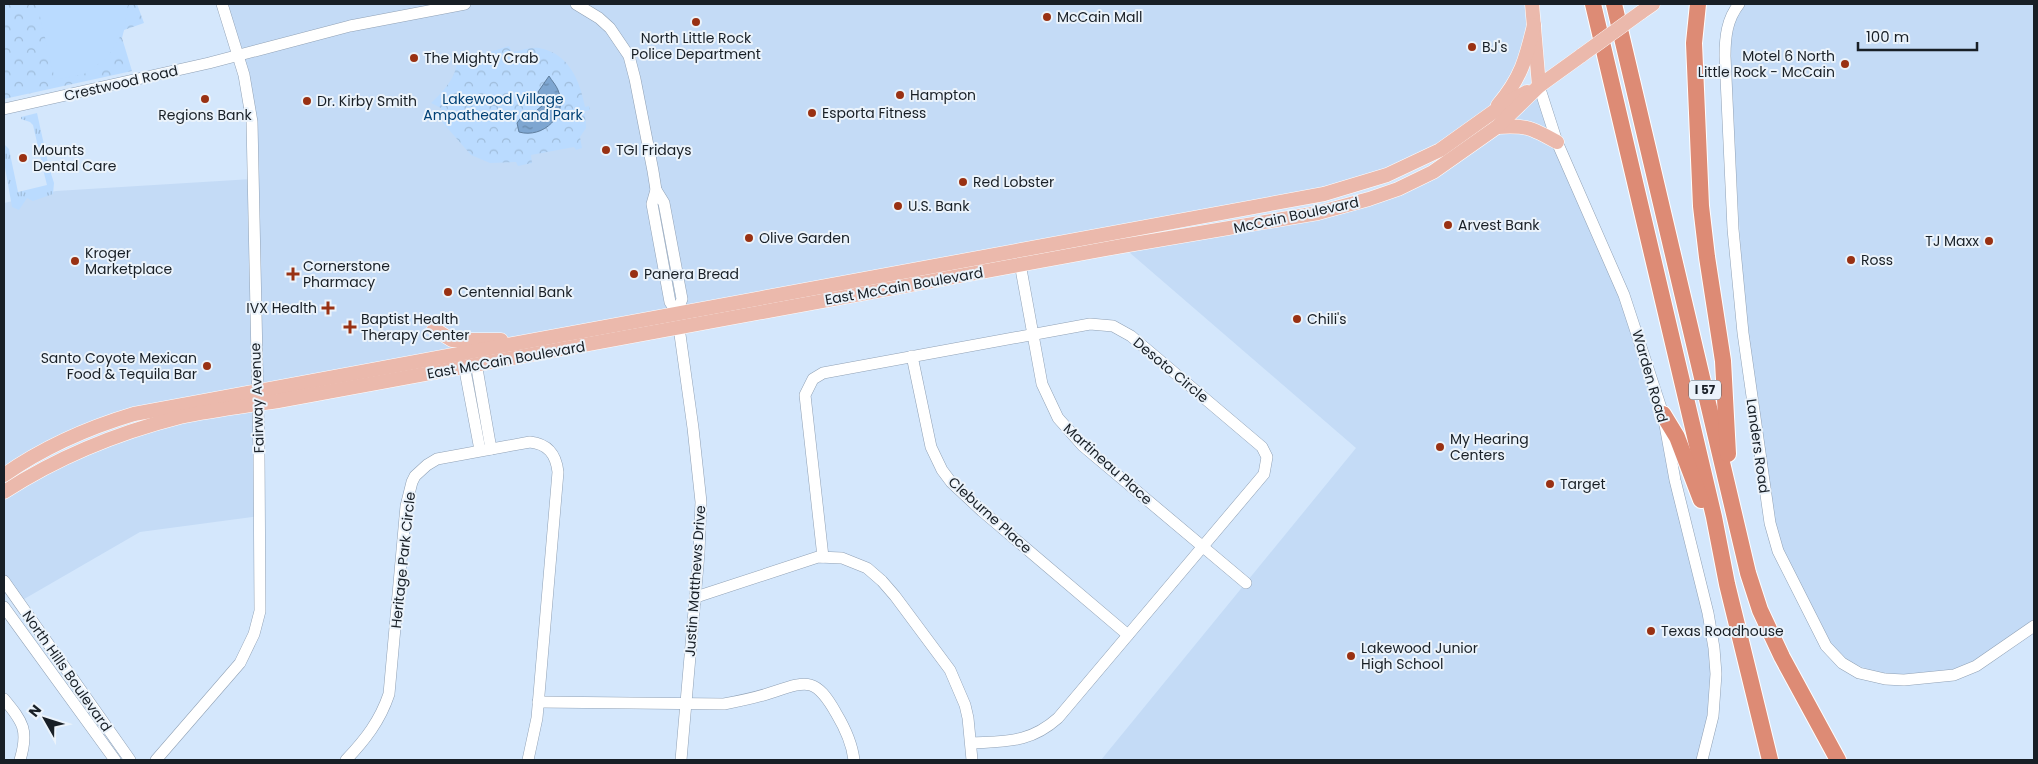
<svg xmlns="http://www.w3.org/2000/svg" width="2038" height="764" font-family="Poppins,sans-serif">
<defs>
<pattern id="grass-tufts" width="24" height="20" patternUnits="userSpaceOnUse" patternTransform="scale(1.25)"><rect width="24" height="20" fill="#badbff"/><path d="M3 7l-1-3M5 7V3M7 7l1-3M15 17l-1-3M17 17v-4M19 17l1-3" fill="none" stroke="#9fbcda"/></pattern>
<pattern id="park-crowns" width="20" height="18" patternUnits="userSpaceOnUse" patternTransform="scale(1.25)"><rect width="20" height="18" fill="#badbff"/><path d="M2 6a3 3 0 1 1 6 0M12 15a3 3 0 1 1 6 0" fill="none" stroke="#9fbcda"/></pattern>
<pattern id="water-ripples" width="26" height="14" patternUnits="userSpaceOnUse" patternTransform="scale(1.25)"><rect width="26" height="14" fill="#7ea6d1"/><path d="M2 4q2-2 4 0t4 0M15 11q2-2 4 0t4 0" fill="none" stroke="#6687a9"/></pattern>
</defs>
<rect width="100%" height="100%" fill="#d4e7fc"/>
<g fill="#c4dbf6">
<polygon points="222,4 1532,4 1534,25 1503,105 1387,175 93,427 4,477 4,203 56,191 252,179 250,110"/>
<polygon points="1745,4 2034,4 2034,622 1978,661 1950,672 1882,675 1850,662 1832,648 1778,546 1745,319 1729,55 1733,12"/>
<polygon points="1539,86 1632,317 1668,443 1716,674 1708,744 1695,760 1101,760 1356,448 1122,246 1348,206 1415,181"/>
<polygon points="257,404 260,516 140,532 19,602 4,581 4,497 90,445"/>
</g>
<g fill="url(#grass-tufts)">
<polygon points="37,113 48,163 42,164 33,125 30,122 21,119 21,117"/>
<polygon points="4,144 9,149 18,192 47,185 42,165 48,164 54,183 53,194 33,201 27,198 19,210 12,207 4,162"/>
</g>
<g fill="url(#park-crowns)">
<polygon points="4,4 137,4 144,23 124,30 122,38 132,71 4,99"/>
<path d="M 509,46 L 512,52 C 520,51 531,47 539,48 C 569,53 580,81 585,107 L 589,106 L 590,110 L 585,111 L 586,128 L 580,137 L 582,148 L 576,150 L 574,147 L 531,155 L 532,163 L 518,166 L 516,162 L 490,163 L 471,155 L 443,123 L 441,108 L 431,103 C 446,89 457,76 458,56 L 463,54 L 465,60 Z"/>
</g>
<polygon fill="#badbff" points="37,4 128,4 124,30 108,57 84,74 55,80"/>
<path fill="url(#water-ripples)" stroke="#5f7e9e" d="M 549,76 C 552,81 556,85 558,90 C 569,115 543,139 519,132 L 517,123 L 523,115 L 531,115 L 542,106 L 543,101 L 538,92 Z"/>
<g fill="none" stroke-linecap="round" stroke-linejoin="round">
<g stroke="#90a1b5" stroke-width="12">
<g id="minor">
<polyline points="576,4 599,18 610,28 629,56 635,79 653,171 656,190 652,204 670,302 677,313"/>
<path d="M 1739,4 C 1727,19 1725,37 1725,56 L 1733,229 L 1743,333 L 1770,523 L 1778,551 L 1826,646 L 1842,663 L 1859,673 L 1885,679 L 1904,680 L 1954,675 L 1976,666 L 2034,626"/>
<polyline points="1539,86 1557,142 1624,295 1663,414 1675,480 1708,613 1714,648 1716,674 1713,716 1702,760"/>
<polyline points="4,109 209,63 350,26 465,4"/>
<polyline points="656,190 664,203 682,299 677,313 693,428 701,502 699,553 681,760"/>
<polyline points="1019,258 1042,384 1058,418 1083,446 1246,583"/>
<polyline points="912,356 931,447 942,470 951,482 982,511 1128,635"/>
<polyline points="475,357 491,449"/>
<polyline points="463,360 480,450"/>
<path d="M 823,557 L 805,395 L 813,379 L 823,373 L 1090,324 L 1113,326 L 1131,336 L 1262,447 L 1267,457 L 1264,474 L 1058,718 C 1030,743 1007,741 972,743"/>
<polyline points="4,581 130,760"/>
<polyline points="696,597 818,557 842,558 867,568 882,581 895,596 950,670 965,705 968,718 972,760"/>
<polyline points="4,607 115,760"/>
<path d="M 4,699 C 23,722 29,730 20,760"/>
<path d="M 538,702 L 724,704 C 740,701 755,698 770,693 C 807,681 815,676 836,713 C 845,728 852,743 854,760"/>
<polyline points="156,760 240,663 254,634 260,611 259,454 252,122 244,75 222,4"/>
<path d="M 346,760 C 365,740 380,721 389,694 L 406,506 L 412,482 L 415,476 L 427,465 L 437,459 L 530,442 C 548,444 556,454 558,472 L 537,718 L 528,760"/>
</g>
</g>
<g stroke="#fff" stroke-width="15">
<g id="major">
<polyline points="1532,4 1539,86"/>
<polyline points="1640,13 1653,4"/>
<path d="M 1498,105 C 1521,78 1526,59 1534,25"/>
<path d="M 1497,127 C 1527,125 1532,128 1557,142"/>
<polyline points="434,329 452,340 501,340"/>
<path d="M 4,475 C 44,447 87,428 134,414 L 1324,194 L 1387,175 L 1440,150 L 1503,105 L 1527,92"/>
<path d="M 4,492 C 58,457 117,433 180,417 C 212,410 246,406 278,401 L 1122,246 L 1318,213 L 1369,199 L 1398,189 L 1433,172 L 1497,127 L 1539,86 L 1582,55"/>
</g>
</g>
<g stroke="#fff" stroke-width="18">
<g id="highway">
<polyline points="1593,4 1714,517 1727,584 1770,760"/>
<polyline points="1614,4 1748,573 1760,610 1782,657 1838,760"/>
<polyline points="1698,4 1694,43 1701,206 1707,257 1723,361 1728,454"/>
<polyline points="1663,414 1677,437 1701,500"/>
</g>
</g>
<use href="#minor" stroke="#fff" stroke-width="11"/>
<use href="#major" stroke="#ebb9ac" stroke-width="14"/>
<use href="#highway" stroke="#dd8b75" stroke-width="16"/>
<g stroke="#fff" stroke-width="15" stroke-linecap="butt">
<polyline id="major-bridge" points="1582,55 1640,13"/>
</g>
<use href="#major-bridge" stroke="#ebb9ac" stroke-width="14"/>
</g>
<g fill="#993113" stroke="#ebf3fb" stroke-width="2">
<circle cx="1047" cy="17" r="5"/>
<circle cx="696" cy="22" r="5"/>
<circle cx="1472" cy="47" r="5"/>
<circle cx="414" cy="58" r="5"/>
<circle cx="1845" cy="64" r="5"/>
<circle cx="900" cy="95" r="5"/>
<circle cx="205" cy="99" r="5"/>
<circle cx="307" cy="101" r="5"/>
<circle cx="812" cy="113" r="5"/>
<circle cx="606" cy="150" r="5"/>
<circle cx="23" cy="158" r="5"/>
<circle cx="963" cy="182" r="5"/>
<circle cx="898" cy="206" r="5"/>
<circle cx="1448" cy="225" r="5"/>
<circle cx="749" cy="238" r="5"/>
<circle cx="1989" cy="241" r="5"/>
<circle cx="1851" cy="260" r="5"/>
<circle cx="75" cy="261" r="5"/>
<path d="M290.5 266.5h5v5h5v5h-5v5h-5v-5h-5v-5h5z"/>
<circle cx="634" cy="274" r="5"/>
<circle cx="448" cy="292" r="5"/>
<path d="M325.5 300.5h5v5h5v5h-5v5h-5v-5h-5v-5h5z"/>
<circle cx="1297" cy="319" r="5"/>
<path d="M347.5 319.5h5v5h5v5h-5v5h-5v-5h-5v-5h5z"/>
<circle cx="207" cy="366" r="5"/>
<circle cx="1440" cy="447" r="5"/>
<circle cx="1550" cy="484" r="5"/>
<circle cx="1651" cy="631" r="5"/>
<circle cx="1351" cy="656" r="5"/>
</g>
<g text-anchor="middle" stroke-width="4" stroke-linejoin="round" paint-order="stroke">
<rect fill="#ebf3fb" stroke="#575f66" stroke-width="1" x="1689" y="380.5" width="32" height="19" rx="4"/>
<g font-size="12" font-weight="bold" fill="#181f26">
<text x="1705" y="394">I 57</text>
</g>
<g font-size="14" fill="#181f26" stroke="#ebf3fb" text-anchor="start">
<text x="1057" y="22">McCain Mall</text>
<text x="696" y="43" text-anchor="middle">North Little Rock<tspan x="696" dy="16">Police Department</tspan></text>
<text x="1482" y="52">BJ's</text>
<text x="1835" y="61" text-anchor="end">Motel 6 North<tspan x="1835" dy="16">Little Rock - McCain</tspan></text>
<text x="424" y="63">The Mighty Crab</text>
<text x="910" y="100">Hampton</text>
<text x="317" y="106">Dr. Kirby Smith</text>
<text x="822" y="118">Esporta Fitness</text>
<text x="205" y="120" text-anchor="middle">Regions Bank</text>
<text x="33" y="155">Mounts<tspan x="33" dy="16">Dental Care</tspan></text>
<text x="616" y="155">TGI Fridays</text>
<text x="973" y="187">Red Lobster</text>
<text x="908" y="211">U.S. Bank</text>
<text x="1458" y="230">Arvest Bank</text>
<text x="759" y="243">Olive Garden</text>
<text x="1979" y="246" text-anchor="end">TJ Maxx</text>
<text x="85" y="258">Kroger<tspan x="85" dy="16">Marketplace</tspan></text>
<text x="1861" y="265">Ross</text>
<text x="303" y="271">Cornerstone<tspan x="303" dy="16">Pharmacy</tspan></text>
<text x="644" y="279">Panera Bread</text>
<text x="458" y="297">Centennial Bank</text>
<text x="317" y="313" text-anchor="end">IVX Health</text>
<text x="361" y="324">Baptist Health<tspan x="361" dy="16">Therapy Center</tspan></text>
<text x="1307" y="324">Chili's</text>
<text x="197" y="363" text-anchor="end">Santo Coyote Mexican<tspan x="197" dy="16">Food &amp; Tequila Bar</tspan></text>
<text x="1450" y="444">My Hearing<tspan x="1450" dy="16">Centers</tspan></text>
<text x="1560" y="489">Target</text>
<text x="1661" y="636">Texas Roadhouse</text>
<text x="1361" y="653">Lakewood Junior<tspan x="1361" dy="16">High School</tspan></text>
</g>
<g font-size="14" fill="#181f26" stroke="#ebf3fb">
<text transform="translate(121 83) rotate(-13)" y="5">Crestwood Road</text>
<text transform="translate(1296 215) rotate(-12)" y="5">McCain Boulevard</text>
<text transform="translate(904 286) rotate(-10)" y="5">East McCain Boulevard</text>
<text transform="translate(506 360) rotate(-10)" y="5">East McCain Boulevard</text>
<text transform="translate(1171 370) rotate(40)" y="5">Desoto Circle</text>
<text transform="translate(1650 376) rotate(74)" y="5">Warden Road</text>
<text transform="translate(257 398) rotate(-92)" y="5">Fairway Avenue</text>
<text transform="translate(1758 446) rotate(82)" y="5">Landers Road</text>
<text transform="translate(1108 464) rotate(42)" y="5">Martineau Place</text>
<text transform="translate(990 515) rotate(42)" y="5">Cleburne Place</text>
<text transform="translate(403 560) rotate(-84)" y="5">Heritage Park Circle</text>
<text transform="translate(695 581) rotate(-86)" y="5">Justin Matthews Drive</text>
<text transform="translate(67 671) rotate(55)" y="5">North Hills Boulevard</text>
</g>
<g font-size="14" fill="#014176" stroke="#ebf3fb">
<text x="503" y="104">Lakewood Village<tspan x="503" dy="16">Ampatheater and Park</tspan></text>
</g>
</g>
<rect width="2038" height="764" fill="none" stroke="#181f26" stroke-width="10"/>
<g transform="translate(45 719) rotate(309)" stroke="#ebf3fb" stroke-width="4" paint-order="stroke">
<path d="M0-4L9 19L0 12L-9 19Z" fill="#181f26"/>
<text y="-8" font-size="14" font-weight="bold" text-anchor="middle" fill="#181f26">N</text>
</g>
<path d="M1858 42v8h119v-8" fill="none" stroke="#181f26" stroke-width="2.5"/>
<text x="1866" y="42" font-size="15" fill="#181f26" stroke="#ebf3fb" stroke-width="4" paint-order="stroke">100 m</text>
</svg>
